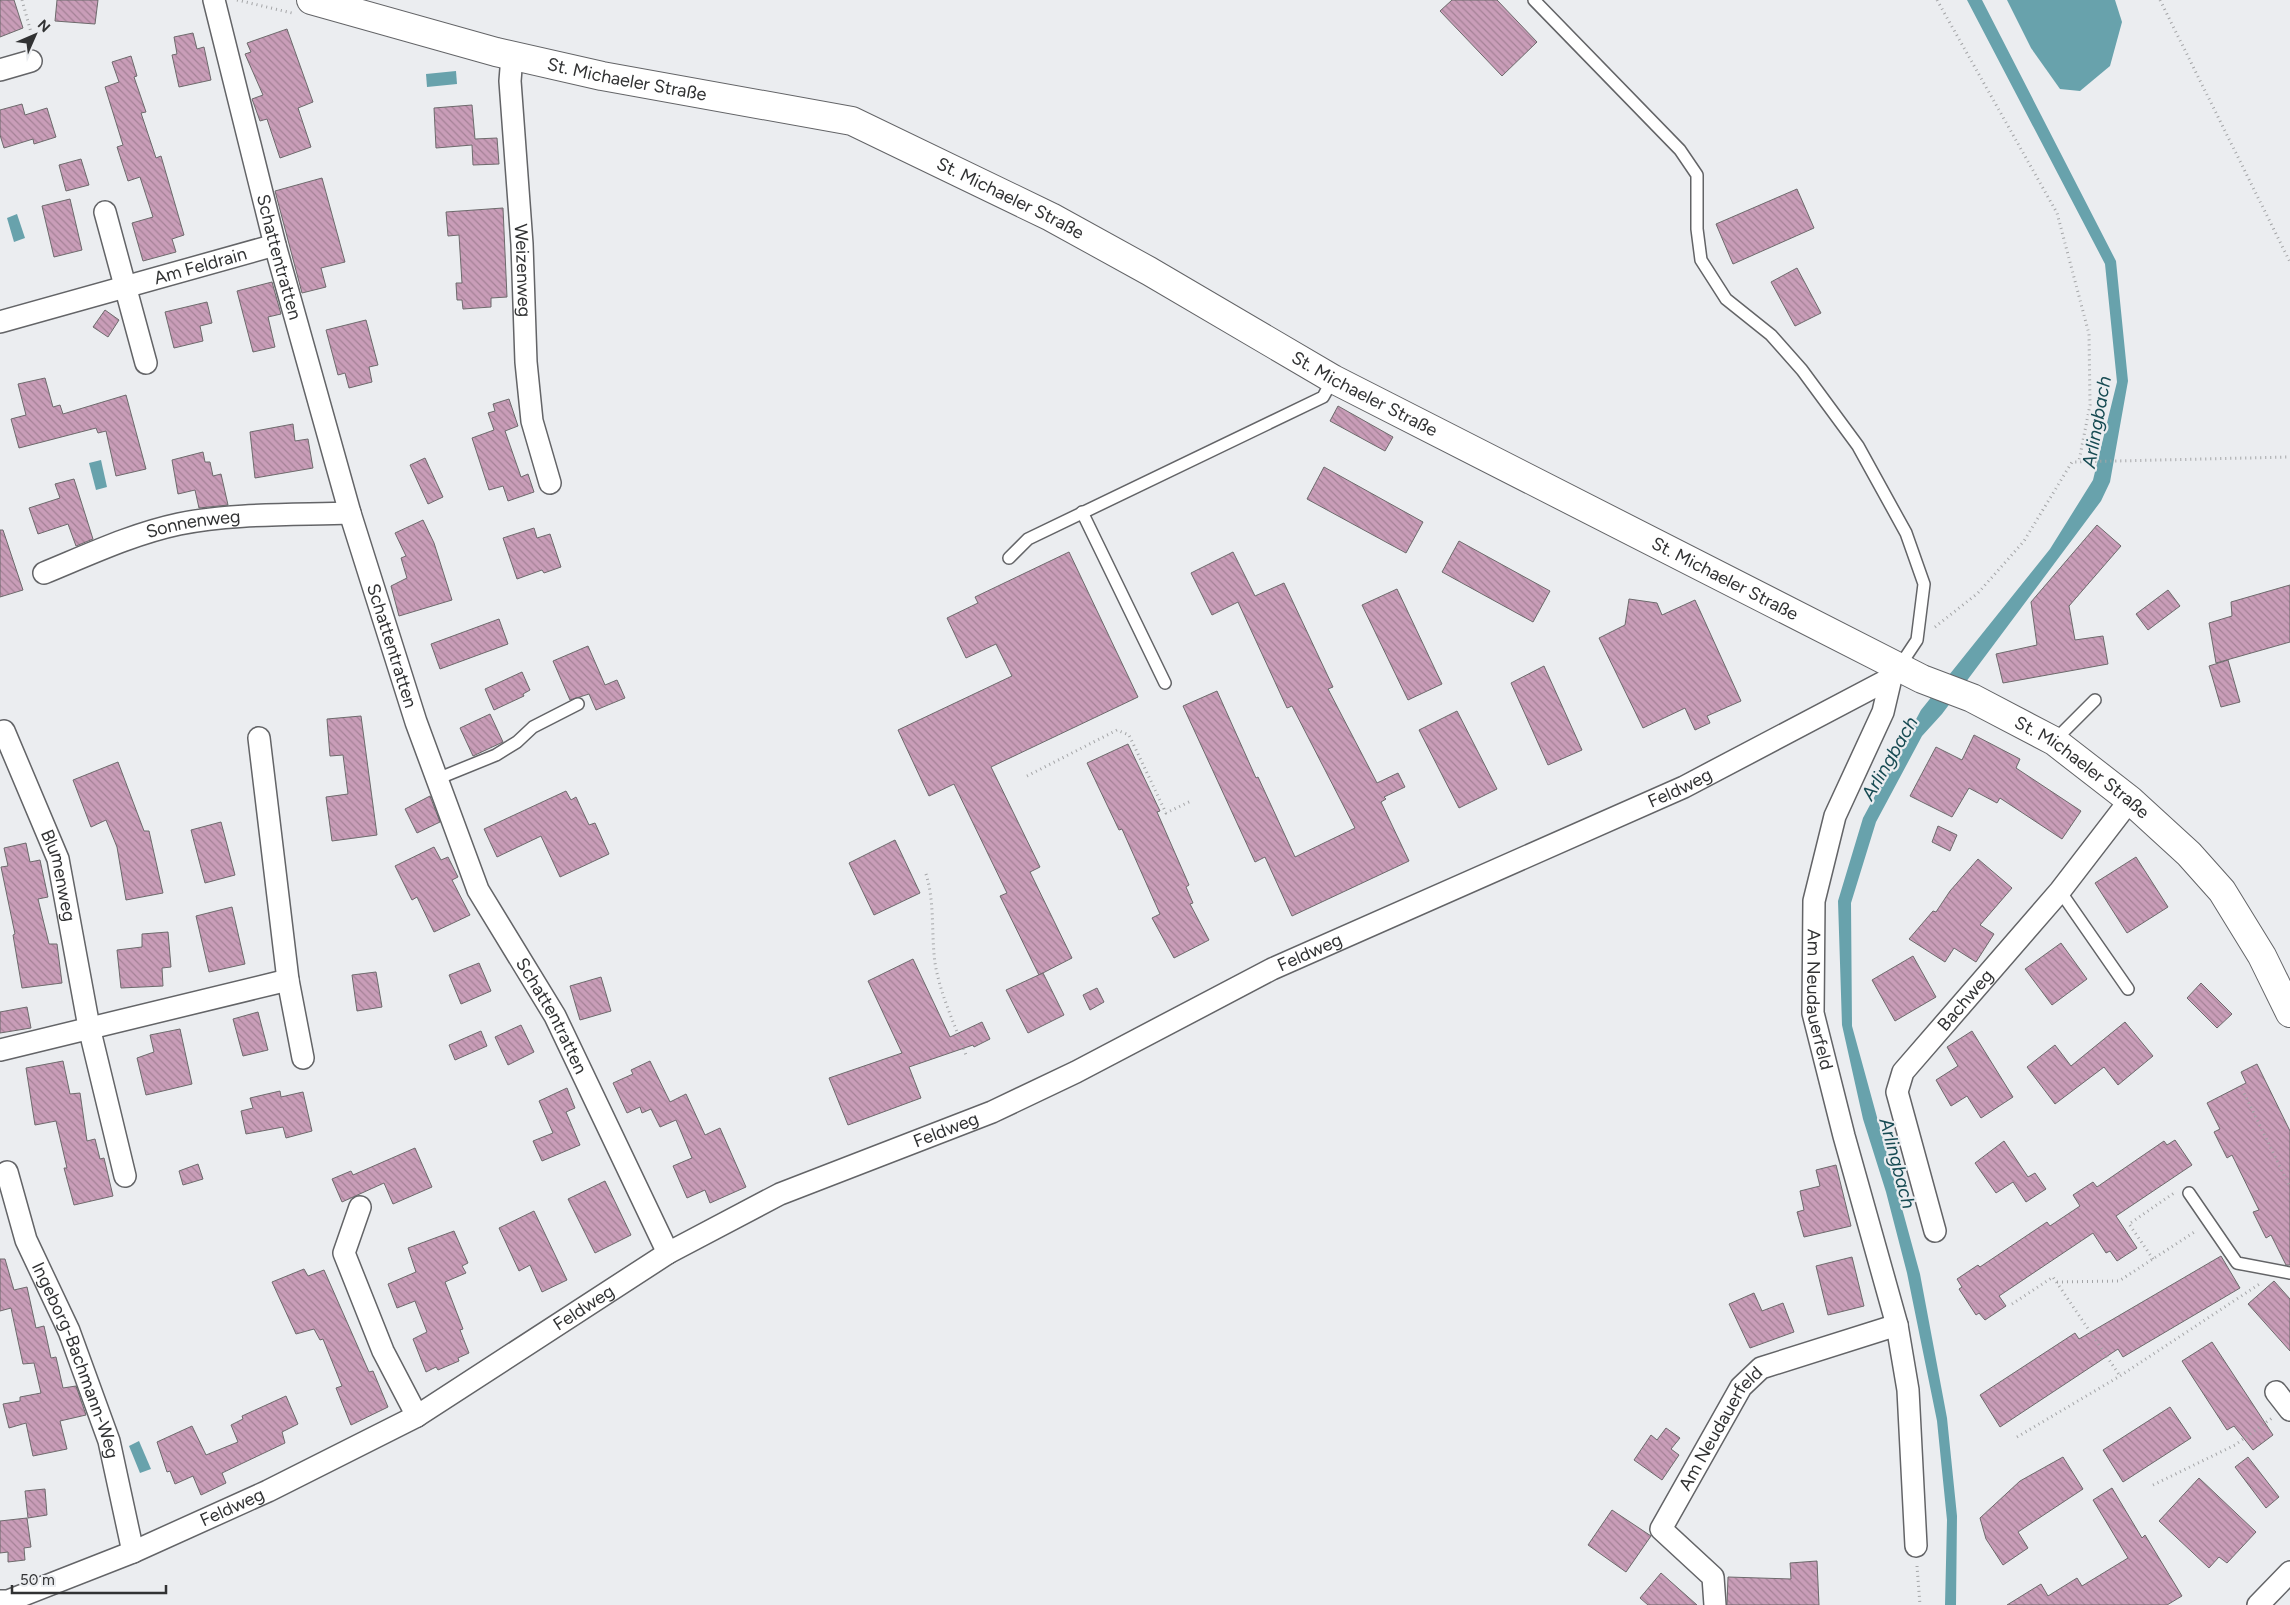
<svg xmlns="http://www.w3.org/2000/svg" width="2290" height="1605" font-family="Figtree,sans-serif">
<defs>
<pattern id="building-back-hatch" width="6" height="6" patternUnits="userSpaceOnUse" patternTransform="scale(1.25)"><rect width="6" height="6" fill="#c99db8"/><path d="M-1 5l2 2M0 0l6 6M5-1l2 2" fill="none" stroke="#a48196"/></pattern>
</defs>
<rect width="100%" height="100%" fill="#ebedf0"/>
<g fill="#68a2ac">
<polygon points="1967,0 1982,0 2116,261 2128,381 2110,482 2101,501 1942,714 1922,736 1876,822 1851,903 1852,1026 1920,1274 1947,1418 1957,1516 1956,1605 1945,1605 1947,1520 1937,1421 1907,1273 1886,1192 1863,1119 1842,1025 1838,901 1863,818 1921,710 2050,549 2093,480 2117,382 2105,264"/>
<polygon points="2007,0 2115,0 2122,22 2110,66 2080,91 2060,89 2031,48"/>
<polygon points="456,71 457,84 427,87 426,74"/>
<polygon points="17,214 25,238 14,242 7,218"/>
<polygon points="101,460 107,487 96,490 89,463"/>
<polygon points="139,1441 151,1469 140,1473 129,1446"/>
</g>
<g fill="url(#building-back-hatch)" stroke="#6d6a6c">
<polygon points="0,0 14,0 23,28 0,37"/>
<polygon points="57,0 98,0 95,24 55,21"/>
<polygon points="1452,0 1497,0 1537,42 1502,76 1440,11"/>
<polygon points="287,29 313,102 298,108 311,147 280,158 267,119 260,121 252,99 263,95 245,54 251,52 247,43"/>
<polygon points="193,33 197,49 204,47 211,80 179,87 172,55 177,54 174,37"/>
<polygon points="131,56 137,76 134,77 146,112 141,113 156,158 161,156 184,235 172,239 176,252 143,261 132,223 153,217 140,177 128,181 117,147 123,145 105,87 119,82 112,62"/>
<polygon points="22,104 25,115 47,108 56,137 34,144 33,139 4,148 0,135 0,110"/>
<polygon points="472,105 475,139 497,138 499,164 473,165 472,145 436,148 434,108"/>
<polygon points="81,159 89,185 66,191 59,165"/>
<polygon points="322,178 345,262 321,268 326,287 302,293 275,191"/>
<polygon points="1797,189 1814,228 1733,264 1716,224"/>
<polygon points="70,199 82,250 54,257 42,206"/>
<polygon points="503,208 507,297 491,298 491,307 463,309 462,300 457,300 456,283 462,283 459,235 448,236 446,212"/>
<polygon points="1797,268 1821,313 1795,326 1771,282"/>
<polygon points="272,282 281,314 268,317 275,347 253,352 237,291"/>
<polygon points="207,302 212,323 200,326 203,341 174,348 165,312"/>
<polygon points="105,310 119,320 108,337 93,327"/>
<polygon points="366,320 378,365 369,367 372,382 349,388 345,373 338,375 326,330"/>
<polygon points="45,378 53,407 60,405 63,414 126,395 146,469 116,476 106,431 98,433 96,428 19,448 11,419 26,415 18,384"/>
<polygon points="509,399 518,426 505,431 521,477 528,474 534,492 508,501 503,486 489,490 472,438 494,430 488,413 495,411 493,404"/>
<polygon points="1338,406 1393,437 1385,451 1330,421"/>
<polygon points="293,424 295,441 308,439 313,468 255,478 250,432"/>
<polygon points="203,452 205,462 210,462 213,476 221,474 228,505 199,508 195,490 178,494 172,460"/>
<polygon points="425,458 443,497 428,504 410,465"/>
<polygon points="1324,467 1423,522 1406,553 1307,499"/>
<polygon points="74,479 93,539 76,546 68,524 38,534 29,508 60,498 55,484"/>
<polygon points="423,520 434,543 452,600 399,616 391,586 407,578 401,558 406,556 395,533"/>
<polygon points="2097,525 2121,546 2069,606 2075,640 2103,636 2108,664 2003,683 1996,654 2037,645 2031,602"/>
<polygon points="534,528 537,538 550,534 561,567 544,573 542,570 517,579 503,538"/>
<polygon points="0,530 3,530 23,590 0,597"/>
<polygon points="1459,541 1550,591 1533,622 1442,572"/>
<polygon points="1069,552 1138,697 991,767 1040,867 1030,872 1072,958 1039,975 1000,896 1007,893 954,784 929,796 898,730 1012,676 996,644 966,658 947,618 978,603 975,597"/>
<polygon points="1233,552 1255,596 1284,583 1333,687 1328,689 1377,783 1398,773 1405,787 1384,797 1386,799 1381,802 1409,861 1292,916 1265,857 1255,862 1183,706 1217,691 1256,778 1258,777 1295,857 1355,828 1292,706 1287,708 1238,602 1212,615 1191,573"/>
<polygon points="2290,585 2290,642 2216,663 2209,623 2232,616 2231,602"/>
<polygon points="1397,589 1442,684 1408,700 1362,605"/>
<polygon points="2168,590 2180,606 2148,630 2136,614"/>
<polygon points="1629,599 1657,603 1662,615 1695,600 1741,701 1707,716 1710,723 1695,730 1685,708 1643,728 1599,638 1625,625"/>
<polygon points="499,619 508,644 440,669 431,644"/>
<polygon points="588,646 605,685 617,680 625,698 596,710 589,694 570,700 553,661"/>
<polygon points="2228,660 2240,702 2221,707 2209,666"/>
<polygon points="1544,666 1582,750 1548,765 1511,683"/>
<polygon points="522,672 530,690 523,694 524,696 494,710 485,689"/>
<polygon points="1457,711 1497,789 1459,808 1419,730"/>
<polygon points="490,714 503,742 473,756 460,728"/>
<polygon points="361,716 377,835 332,841 326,797 348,794 343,755 330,756 327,719"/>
<polygon points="1974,735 2020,759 2016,768 2081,811 2062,839 2000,798 1997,803 1969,788 1952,817 1910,796 1936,747 1962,760"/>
<polygon points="1128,744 1160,811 1157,812 1189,885 1186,887 1193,903 1190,904 1209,940 1174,958 1152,918 1160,914 1122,829 1119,830 1087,763"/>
<polygon points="118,762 144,831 149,831 163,893 126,900 117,847 106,820 91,827 73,780"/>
<polygon points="566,791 571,800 576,797 589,825 595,823 609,854 560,877 541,836 497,857 484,829"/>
<polygon points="430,796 440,822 417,833 405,809"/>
<polygon points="221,822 235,875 205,883 191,830"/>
<polygon points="1938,826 1957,835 1950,851 1932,842"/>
<polygon points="895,840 920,893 874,915 849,863"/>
<polygon points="26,843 30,862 40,860 48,897 38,899 49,944 57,944 62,983 22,988 13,935 15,934 1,867 8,866 4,848"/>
<polygon points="434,847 441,860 448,857 458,877 452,880 470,915 434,932 417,897 412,900 395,866"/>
<polygon points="2136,857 2168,907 2127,933 2095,883"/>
<polygon points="1978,859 2012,888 1980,925 1994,934 1976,962 1954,948 1945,962 1909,939 1933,911 1936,912 1950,891"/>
<polygon points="232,907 245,964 209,972 196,916"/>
<polygon points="168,932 171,967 162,968 163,986 121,988 117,950 142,947 142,934"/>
<polygon points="2061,943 2087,979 2052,1005 2025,969"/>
<polygon points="1913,956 1936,997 1895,1021 1872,980"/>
<polygon points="913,959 950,1037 982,1022 990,1039 974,1047 973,1045 909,1067 921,1098 848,1125 829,1078 902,1053 868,981"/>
<polygon points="479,963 491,991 461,1004 449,975"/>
<polygon points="376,972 382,1007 357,1011 352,975"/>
<polygon points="1043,973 1064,1015 1028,1033 1006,990"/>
<polygon points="601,977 611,1011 580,1020 570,986"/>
<polygon points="2201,983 2232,1014 2217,1028 2187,998"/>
<polygon points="1097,988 1104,1002 1090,1010 1083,995"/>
<polygon points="27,1007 31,1028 0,1033 0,1012"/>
<polygon points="258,1012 268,1050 243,1056 233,1019"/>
<polygon points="2125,1022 2153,1056 2118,1085 2104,1067 2055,1104 2027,1067 2055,1045 2071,1066"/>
<polygon points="521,1025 534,1052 508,1065 495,1037"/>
<polygon points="180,1029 192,1084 146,1095 137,1058 154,1052 150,1035"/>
<polygon points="481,1031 487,1046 455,1060 449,1045"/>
<polygon points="1972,1031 2013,1097 1981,1118 1967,1096 1951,1106 1936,1080 1958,1066 1947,1047"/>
<polygon points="63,1061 70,1094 80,1093 87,1141 95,1139 100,1159 104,1158 113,1196 74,1205 64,1168 67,1168 56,1121 35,1125 26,1068"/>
<polygon points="650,1061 670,1102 686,1094 705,1135 720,1128 746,1187 710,1203 705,1190 687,1198 673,1166 692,1158 676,1120 660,1127 651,1109 642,1113 640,1107 627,1113 613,1083 633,1074 631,1070"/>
<polygon points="2257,1064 2290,1131 2290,1265 2286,1265 2271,1235 2266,1238 2253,1212 2259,1210 2232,1155 2227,1158 2214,1132 2220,1129 2207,1103 2246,1083 2241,1072"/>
<polygon points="567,1088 575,1108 566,1112 580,1145 542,1161 533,1141 553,1133 539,1101"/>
<polygon points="280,1091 281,1097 303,1092 312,1131 286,1138 283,1127 246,1134 241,1111 253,1108 250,1098"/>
<polygon points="2175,1140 2192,1165 2116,1216 2137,1248 2117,1261 2110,1251 2106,1253 2093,1233 1999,1296 2006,1306 1985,1320 1979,1313 1976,1315 1959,1289 1962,1287 1957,1279 1978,1265 1980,1267 2047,1222 2050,1226 2080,1206 2073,1195 2093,1182 2097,1187 2164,1141 2167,1145"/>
<polygon points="2004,1141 2028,1177 2035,1173 2046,1189 2026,1202 2013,1182 1996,1193 1975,1163"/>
<polygon points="415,1148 432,1187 393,1204 384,1183 342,1202 332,1179 351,1171 353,1175"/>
<polygon points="198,1164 203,1179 183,1185 179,1171"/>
<polygon points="1836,1165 1851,1226 1804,1237 1797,1212 1804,1210 1800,1191 1820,1186 1816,1170"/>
<polygon points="605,1181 631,1235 595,1253 568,1199"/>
<polygon points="534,1211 567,1280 542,1292 530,1265 519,1271 499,1228"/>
<polygon points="454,1231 468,1263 462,1266 466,1273 445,1282 463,1329 460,1330 469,1353 458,1358 459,1361 438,1370 436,1367 426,1372 413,1339 427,1332 415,1301 397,1308 388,1284 416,1272 408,1248"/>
<polygon points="2221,1256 2240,1288 2123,1357 2118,1349 2000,1427 1980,1395 2075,1333 2079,1339"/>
<polygon points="1852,1257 1864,1306 1828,1315 1816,1266"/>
<polygon points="0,1259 5,1259 14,1290 27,1287 36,1328 44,1326 51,1358 56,1357 63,1388 76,1386 86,1415 60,1421 67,1449 33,1456 26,1423 9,1428 3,1404 20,1401 20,1397 41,1393 34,1363 23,1364 11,1308 0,1311"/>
<polygon points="304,1269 308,1276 324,1270 369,1372 373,1371 388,1407 351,1425 336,1388 342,1386 323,1339 320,1340 314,1329 296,1334 272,1282"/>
<polygon points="2274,1281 2290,1299 2290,1351 2248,1304"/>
<polygon points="1754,1293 1762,1311 1783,1303 1794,1332 1750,1348 1729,1304"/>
<polygon points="2212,1342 2273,1435 2253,1450 2234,1426 2227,1430 2182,1361"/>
<polygon points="286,1396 298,1424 282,1432 285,1443 222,1473 226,1483 201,1495 193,1476 175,1484 170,1471 167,1472 157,1442 192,1426 206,1455 238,1442 231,1425 243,1419 242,1416"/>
<polygon points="2170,1407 2191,1438 2123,1482 2103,1450"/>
<polygon points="1666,1428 1680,1438 1671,1449 1679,1455 1662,1480 1634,1460 1651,1435 1657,1440"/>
<polygon points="2063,1457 2083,1489 2018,1532 2028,1548 2003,1565 1986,1539 1980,1518 2020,1481"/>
<polygon points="2248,1457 2279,1497 2266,1508 2235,1467"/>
<polygon points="2199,1478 2256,1532 2227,1563 2219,1557 2209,1568 2159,1521"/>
<polygon points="2112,1488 2142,1538 2145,1535 2182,1596 2167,1605 2007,1605 2041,1584 2048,1596 2077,1578 2082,1586 2128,1558 2093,1500"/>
<polygon points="45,1489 47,1515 28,1518 25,1491"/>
<polygon points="1612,1510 1651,1536 1626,1572 1588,1545"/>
<polygon points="27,1518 31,1547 24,1548 25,1560 8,1562 8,1552 0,1553 0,1521"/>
<polygon points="1817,1561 1819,1605 1727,1605 1728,1577 1791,1579 1790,1563"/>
<polygon points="1661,1573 1697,1605 1648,1605 1640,1598"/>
</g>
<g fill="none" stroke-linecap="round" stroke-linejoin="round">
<g stroke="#636467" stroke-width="14">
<g id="lane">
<polyline points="1534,0 1680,150 1697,175 1697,229 1701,260 1726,299 1771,335 1802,370 1858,446 1906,533 1924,584 1917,640 1899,667"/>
<polyline points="1082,512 1165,683"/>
<polyline points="1009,558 1028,539 1323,397 1333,379"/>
<polyline points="2054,741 2095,700"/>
<polyline points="437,779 496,755 517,742 533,727 578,704"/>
<polyline points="2060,891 2128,989"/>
<polyline points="2189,1193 2237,1263 2290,1273"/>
</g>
</g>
<g stroke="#636467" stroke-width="24">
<g id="street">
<path id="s1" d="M 214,0 L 275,245 L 350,513 L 416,722 L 478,890 L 555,1016 L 668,1253"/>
<path id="s2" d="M 512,56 L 510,81 L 522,244 L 526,362 L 532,421 L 550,483"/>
<polyline points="0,70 31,61"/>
<polyline points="105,212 146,363"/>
<path id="s3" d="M 0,322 L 275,245"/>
<path id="s4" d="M 44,573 C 88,555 132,534 179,524 C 231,513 297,515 350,513"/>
<path id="s5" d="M 1891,678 L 1883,712 L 1835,816 L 1814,901 L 1813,1013 L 1844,1136 L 1897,1325 L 1908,1390 L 1916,1546"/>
<path id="s6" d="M 4,731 L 58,859 L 89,1027 L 125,1176"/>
<polyline points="259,738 288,980 303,1058"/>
<polyline points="0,1050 288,980"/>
<path id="s7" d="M 7,1172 L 26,1240 L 69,1331 L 109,1441 L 133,1552"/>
<polyline points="360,1207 344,1253 383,1351 417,1416"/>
<path id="s8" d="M 1935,1231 L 1897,1092 L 1903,1072 L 2060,891 L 2130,800"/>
<polyline points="2276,1392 2290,1410"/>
<path id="s9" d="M 0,1601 L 8,1601 L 133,1552 L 268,1491 L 417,1416 L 668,1253 L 780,1194 L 992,1112 L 1076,1072 L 1272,969 L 1684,787 L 1891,678 L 1899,667"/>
<path id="s10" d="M 1715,1605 L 1713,1577 L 1661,1529 L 1741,1387 L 1761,1368 L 1897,1325"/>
<polyline points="2258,1605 2290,1572"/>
</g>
</g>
<g stroke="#636467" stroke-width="30">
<g id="secondary">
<path id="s11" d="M 311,0 L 496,52 L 602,76 L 852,121 L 1051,217 L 1149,271 L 1333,379 L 1922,679 L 1972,698 L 2054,741 L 2130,800 L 2189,854 L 2222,891 L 2262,956 L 2290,1013"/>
</g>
</g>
<g stroke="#a4a5a7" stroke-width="3" stroke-dasharray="1 4" stroke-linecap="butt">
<polyline points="22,0 34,43"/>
<polyline points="237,0 292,13"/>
<polyline points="1937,0 2057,213 2089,334 2090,405 2079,461"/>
<polyline points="2160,0 2290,262"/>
<polyline points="1935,627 1978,593 2024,541 2072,462 2290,457"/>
<polyline points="1027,776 1117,730 1129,735 1166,813 1191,801"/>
<path d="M 926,874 C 935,903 931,933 935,963 C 940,994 955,1025 966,1055"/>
<polyline points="2242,1089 2290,1187"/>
<polyline points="2153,1259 2129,1224 2174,1193"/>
<polyline points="2057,1282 2119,1281 2196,1231"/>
<polyline points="2012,1304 2053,1277 2120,1376"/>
<polyline points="2017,1437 2120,1376 2261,1283"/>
<polyline points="2153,1485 2235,1445 2272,1418"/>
<polyline points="1917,1566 1920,1605"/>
</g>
<use href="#lane" stroke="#fff" stroke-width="11"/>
<use href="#street" stroke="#fff" stroke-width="21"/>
<use href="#secondary" stroke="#fff" stroke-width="28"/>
</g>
<g text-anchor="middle" stroke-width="4.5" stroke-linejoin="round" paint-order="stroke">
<g font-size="18" fill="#313233" stroke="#ebedf0">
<text dy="6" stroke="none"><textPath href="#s11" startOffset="326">St. Michaeler Straße</textPath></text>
<text dy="6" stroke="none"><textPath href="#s11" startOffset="731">St. Michaeler Straße</textPath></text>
<text dy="6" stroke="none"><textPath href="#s1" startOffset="265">Schattentratten</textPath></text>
<text dy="6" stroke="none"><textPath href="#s3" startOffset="208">Am Feldrain</textPath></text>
<text dy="6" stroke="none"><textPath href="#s2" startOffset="215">Weizenweg</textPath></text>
<text dy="6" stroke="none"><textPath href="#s11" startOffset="1136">St. Michaeler Straße</textPath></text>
<text dy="6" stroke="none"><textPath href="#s4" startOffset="158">Sonnenweg</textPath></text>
<text dy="6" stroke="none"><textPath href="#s11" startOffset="1541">St. Michaeler Straße</textPath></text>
<text dy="6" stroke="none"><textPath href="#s1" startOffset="670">Schattentratten</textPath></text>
<text dy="6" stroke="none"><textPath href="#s11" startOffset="1946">St. Michaeler Straße</textPath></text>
<text dy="6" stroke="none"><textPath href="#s9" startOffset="1871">Feldweg</textPath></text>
<text dy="6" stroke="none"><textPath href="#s6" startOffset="155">Blumenweg</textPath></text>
<text dy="6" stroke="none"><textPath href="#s9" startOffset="1466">Feldweg</textPath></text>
<text dy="6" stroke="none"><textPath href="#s5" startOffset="336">Am Neudauerfeld</textPath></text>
<text dy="6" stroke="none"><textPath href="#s8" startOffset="260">Bachweg</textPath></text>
<text dy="6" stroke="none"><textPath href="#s1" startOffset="1075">Schattentratten</textPath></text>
<text dy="6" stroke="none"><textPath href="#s9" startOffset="1061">Feldweg</textPath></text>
<text dy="6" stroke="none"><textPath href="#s9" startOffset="656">Feldweg</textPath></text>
<text dy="6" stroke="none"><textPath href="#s7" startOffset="201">Ingeborg-Bachmann-Weg</textPath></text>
<text dy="6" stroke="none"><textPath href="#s10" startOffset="216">Am Neudauerfeld</textPath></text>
<text dy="6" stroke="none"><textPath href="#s9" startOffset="251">Feldweg</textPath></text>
</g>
<g font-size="19" font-style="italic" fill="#174b53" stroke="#ebedf0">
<text transform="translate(2096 422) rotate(-80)" y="7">Arlingbach</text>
<text transform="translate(1889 758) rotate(-60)" y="7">Arlingbach</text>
<text transform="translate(1898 1163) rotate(75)" y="7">Arlingbach</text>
</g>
</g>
<g transform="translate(35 35) rotate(45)" stroke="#ebedf0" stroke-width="4" paint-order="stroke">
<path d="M0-4L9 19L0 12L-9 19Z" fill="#313233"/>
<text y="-8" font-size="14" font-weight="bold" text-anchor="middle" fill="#313233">N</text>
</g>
<path d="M12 1585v8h154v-8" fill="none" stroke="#313233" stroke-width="2.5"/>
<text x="20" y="1585" font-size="15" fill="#313233" stroke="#ebedf0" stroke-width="4" paint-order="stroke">50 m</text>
</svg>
